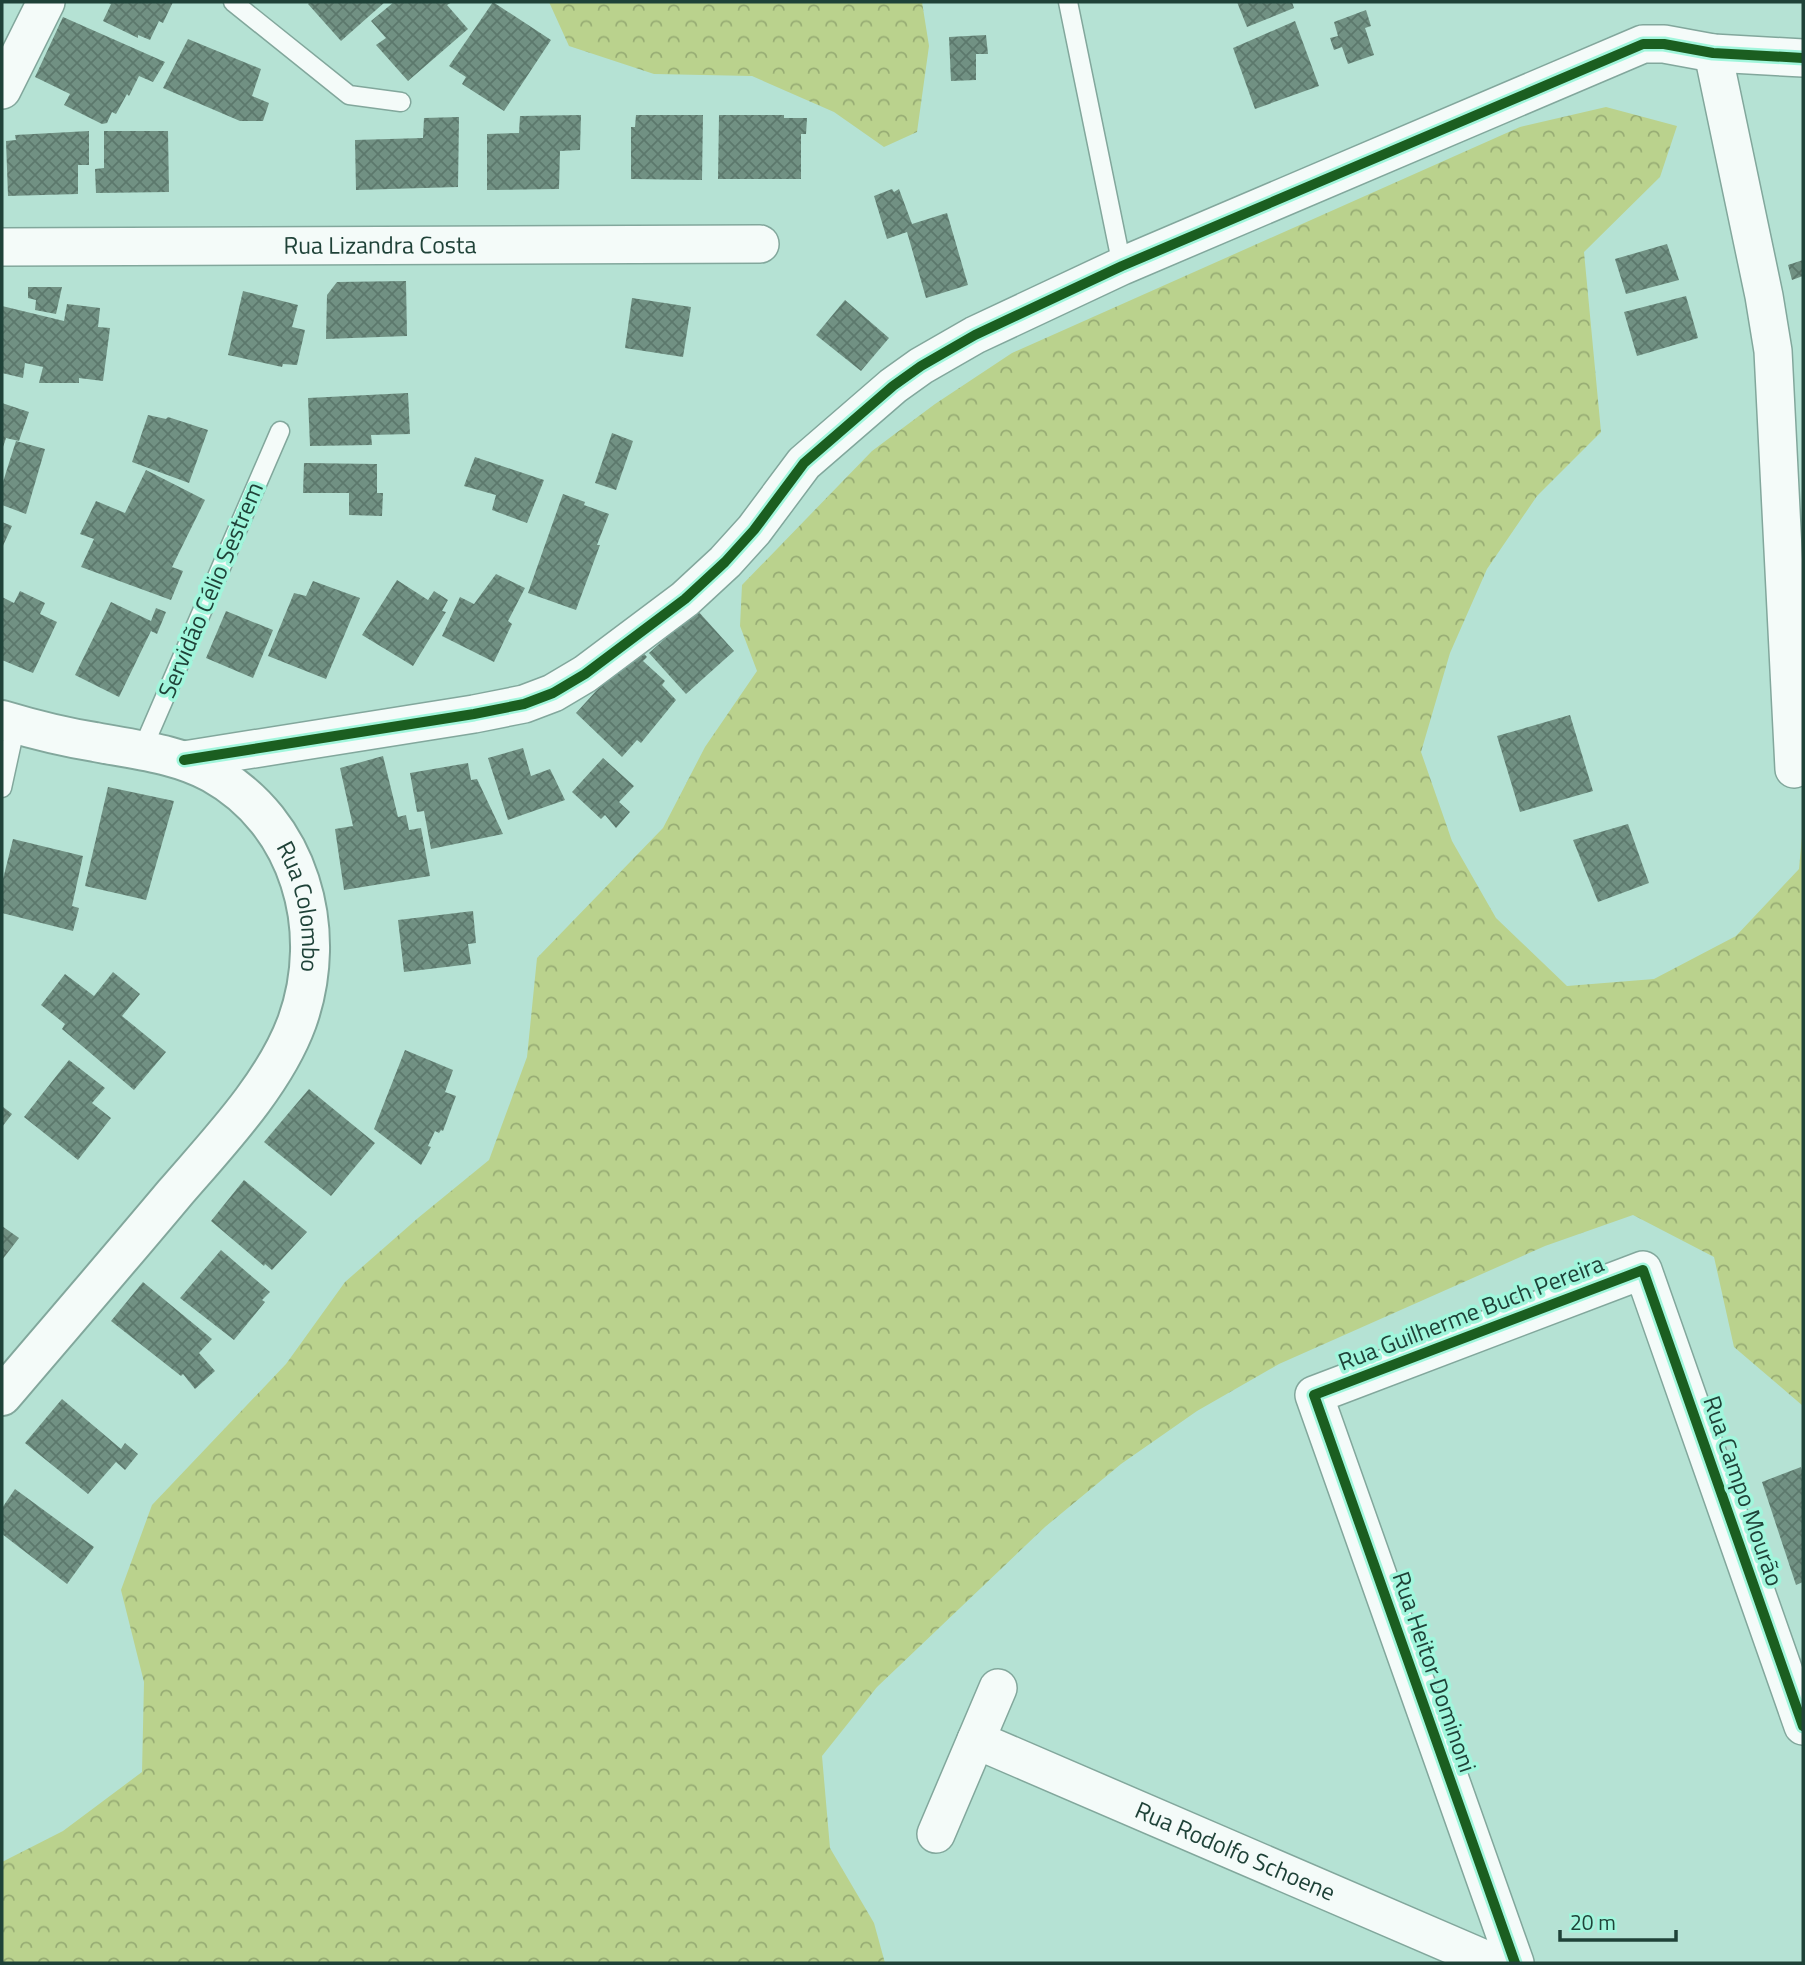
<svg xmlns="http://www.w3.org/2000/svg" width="1805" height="1965" font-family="'Titillium Web',sans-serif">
<defs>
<pattern id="forest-crowns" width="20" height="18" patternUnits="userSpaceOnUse" patternTransform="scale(1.75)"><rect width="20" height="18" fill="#bad28d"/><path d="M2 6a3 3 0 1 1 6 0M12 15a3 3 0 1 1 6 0" fill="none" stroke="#97ac74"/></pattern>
<pattern id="building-cross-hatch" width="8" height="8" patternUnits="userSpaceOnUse" patternTransform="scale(1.75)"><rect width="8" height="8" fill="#719183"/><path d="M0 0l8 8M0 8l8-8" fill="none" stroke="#5c786c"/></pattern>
</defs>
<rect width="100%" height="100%" fill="#b5e2d4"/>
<g fill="url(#forest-crowns)">
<polygon points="549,2 922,2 929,46 917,132 884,147 834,112 752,76 654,74 569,46"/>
<polygon points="1606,107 1677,126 1660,177 1584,252 1601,432 1537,496 1487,569 1450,653 1421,752 1452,841 1496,918 1567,986 1654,979 1736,936 1799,869 1803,826 1803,1406 1734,1347 1714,1257 1633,1215 1545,1246 1279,1364 1197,1411 1121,1464 1045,1527 877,1687 822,1756 830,1848 874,1923 885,1963 2,1963 2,1862 63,1831 142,1772 144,1682 121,1590 152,1505 286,1364 345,1282 418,1218 489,1160 527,1057 537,958 663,828 705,747 757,671 740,626 742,585 872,451 935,404 1012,353 1520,127"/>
</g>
<g fill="url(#building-cross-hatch)">
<polygon points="107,2 173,2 163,23 159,21 150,40 138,35 138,38 103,21 111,4"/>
<polygon points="310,2 385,2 341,41 308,4"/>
<polygon points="394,2 452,2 447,5 468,29 408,81 376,45 386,38 371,21"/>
<polygon points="493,2 551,40 504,111 462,84 466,77 449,66"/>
<polygon points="1237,2 1292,2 1294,8 1247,27"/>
<polygon points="1366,10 1371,26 1365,28 1374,55 1348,64 1342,47 1334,50 1330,38 1338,36 1334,22"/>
<polygon points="63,17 165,62 153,82 139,76 129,96 127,94 116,114 112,112 107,123 102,124 64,105 70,94 35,77"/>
<polygon points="1295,21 1319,86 1255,109 1233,48"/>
<polygon points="986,35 988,54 976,54 976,80 951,81 949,37"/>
<polygon points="188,39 261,69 252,96 269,103 263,121 240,121 163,88"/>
<polygon points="581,115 580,150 560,151 559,189 487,190 487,134 519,133 520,116"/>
<polygon points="636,115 703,115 702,180 631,179 631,127 635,127"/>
<polygon points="719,115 784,115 784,118 807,118 806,134 801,134 801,179 718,179"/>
<polygon points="459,117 458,187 356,190 355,140 423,138 424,118"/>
<polygon points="89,131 89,165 78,165 78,194 8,196 6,141 16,140 15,135"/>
<polygon points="104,131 168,131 169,192 96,193 95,169 104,168"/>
<polygon points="892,189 894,192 899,189 912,224 947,213 968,285 926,298 907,232 887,239 874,196"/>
<polygon points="1667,244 1679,280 1626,294 1615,259"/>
<polygon points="1803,260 1803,276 1792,280 1788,265"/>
<polygon points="406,281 407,336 326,339 327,295 337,282"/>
<polygon points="28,287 62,287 56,314 35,310 36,300 28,298"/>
<polygon points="243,291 298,305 292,327 305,330 297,365 283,364 282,367 228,355"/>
<polygon points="1686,296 1698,338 1637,356 1624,312"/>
<polygon points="632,298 691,307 683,357 625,348"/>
<polygon points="845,300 889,338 861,371 816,335"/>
<polygon points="67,304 100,308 98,327 110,328 103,381 79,378 79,383 39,383 43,367 25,363 23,378 2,373 2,306 64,321"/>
<polygon points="408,393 410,434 371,435 372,445 310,446 308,398"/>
<polygon points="2,403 29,412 19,441 6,438 2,450"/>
<polygon points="148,415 166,419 168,417 208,430 189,483 132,462"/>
<polygon points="612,433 633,441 616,490 595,483"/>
<polygon points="16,441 45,449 26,514 2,505 2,485"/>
<polygon points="475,457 544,480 527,523 492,510 496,495 464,486"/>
<polygon points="304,463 377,464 377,493 383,493 382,516 349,515 349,493 303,493"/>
<polygon points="146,470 205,500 172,567 183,571 171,600 81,567 94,539 80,534 96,501 125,513"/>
<polygon points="563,494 585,502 584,505 609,514 597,545 600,545 576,610 528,593"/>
<polygon points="2,522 12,526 2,548"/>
<polygon points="496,574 525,588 508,621 512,624 494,662 442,636 460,597 474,604"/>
<polygon points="397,580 428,600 434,591 448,600 442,611 446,612 413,666 362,635"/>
<polygon points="313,581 360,598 326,679 268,656 294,593 306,596"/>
<polygon points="20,591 45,603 40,614 57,622 33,673 2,660 2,597 14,603"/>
<polygon points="111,602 151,621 156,608 166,612 157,634 151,631 119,697 75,675"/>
<polygon points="697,610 734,651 686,694 649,653"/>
<polygon points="226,611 273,630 253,678 206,658"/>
<polygon points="637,646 647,657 643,661 665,681 662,685 676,700 641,743 637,740 622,757 576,713"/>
<polygon points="1570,715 1593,791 1520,812 1497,736"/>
<polygon points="523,748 531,776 550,769 565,800 508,820 488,758"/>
<polygon points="383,756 398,817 406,815 409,830 421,828 430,876 344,890 335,829 353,826 340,768"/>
<polygon points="603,758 634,786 619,802 630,812 616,828 605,815 601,819 572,792"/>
<polygon points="468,763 471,780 477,779 503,834 431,849 424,811 417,812 410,773"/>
<polygon points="108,787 174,801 146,900 85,886"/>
<polygon points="1628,824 1649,883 1598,902 1573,840"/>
<polygon points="13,839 83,856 72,906 79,908 73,931 2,913 2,883"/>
<polygon points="473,911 476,943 468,944 471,964 404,972 398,920"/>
<polygon points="113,972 140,994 122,1016 166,1052 134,1090 62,1029 65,1024 41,1005 65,974 94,996"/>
<polygon points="405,1050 453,1070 445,1092 456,1096 443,1131 441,1130 439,1133 435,1131 428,1146 431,1147 421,1165 374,1129"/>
<polygon points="69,1060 105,1088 92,1103 111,1118 78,1160 24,1117"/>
<polygon points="309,1089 375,1143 331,1196 264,1142"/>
<polygon points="2,1106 12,1114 2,1127"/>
<polygon points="244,1180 307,1232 272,1270 265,1264 264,1266 211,1221"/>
<polygon points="2,1226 19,1238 2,1260"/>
<polygon points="221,1250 270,1292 262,1300 265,1302 234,1340 180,1298"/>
<polygon points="143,1282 212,1339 199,1353 215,1371 195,1389 183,1374 181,1376 111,1321"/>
<polygon points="62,1399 121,1449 125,1443 138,1454 125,1470 116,1462 88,1494 25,1443"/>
<polygon points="1801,1467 1803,1474 1803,1582 1796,1585 1762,1482"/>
<polygon points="15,1489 94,1547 67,1584 2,1534 2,1508"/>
</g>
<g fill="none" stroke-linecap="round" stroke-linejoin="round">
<g stroke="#82a79c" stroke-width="21">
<g id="lane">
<polyline points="233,2 349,95 401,102"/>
<polyline points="1068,2 1122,266"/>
<polyline points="142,750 280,431"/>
<polyline points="2,788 16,724"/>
</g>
</g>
<g stroke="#82a79c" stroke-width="40">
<g id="street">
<polyline points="1713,53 1764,296 1773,351 1794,769"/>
<polyline points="2,90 46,2"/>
<path id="s1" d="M 2,247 L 760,244"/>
<polyline points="184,760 474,714 524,704 553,693 585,674 685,599 725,562 754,530 804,463 893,386 921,366 975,335 1122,266 1643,44 1664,44 1713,53 1803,58"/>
<path id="s2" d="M 976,1740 L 1494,1963"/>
<polyline points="936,1834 998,1688"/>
<polyline points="1515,1963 1314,1395 1643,1270 1803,1726"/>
</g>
</g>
<g stroke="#82a79c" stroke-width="42">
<g id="secondary">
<path id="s3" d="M 2,720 C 32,729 63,737 95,742 C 135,750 175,753 212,773 C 300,822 330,930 297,1022 C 274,1085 217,1144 174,1194 C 117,1262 59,1329 2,1396"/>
</g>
</g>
<use href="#lane" stroke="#f4fbf9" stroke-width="18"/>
<use href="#street" stroke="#f4fbf9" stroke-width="37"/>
<use href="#secondary" stroke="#f4fbf9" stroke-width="38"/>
<g stroke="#a1f6dc" stroke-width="15">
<g id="cycleway">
<polyline points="184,760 474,714 524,704 553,693 585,674 685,599 725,562 754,530 804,463 893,386 921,366 975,335 1122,266 1643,44 1664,44 1713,53 1803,58"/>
<polyline points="1515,1963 1314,1395 1643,1270 1803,1726"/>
</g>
</g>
<use href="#cycleway" stroke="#1b5e20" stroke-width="10"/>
</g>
<g text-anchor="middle" stroke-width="7" stroke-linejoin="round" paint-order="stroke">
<g font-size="24" fill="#1f4238" stroke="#a1f6dc">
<text dy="8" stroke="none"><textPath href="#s1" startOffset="378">Rua Lizandra Costa</textPath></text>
<text transform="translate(211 590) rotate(-67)" y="8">Servidão Célio Sestrem</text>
<text dy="8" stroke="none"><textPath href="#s3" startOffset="385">Rua Colombo</textPath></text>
<text transform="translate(1471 1313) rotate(-21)" y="8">Rua Guilherme Buch Pereira</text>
<text transform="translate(1743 1491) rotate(71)" y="8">Rua Campo Mourão</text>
<text transform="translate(1434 1672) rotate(71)" y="8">Rua Heitor Dominoni</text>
<text dy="8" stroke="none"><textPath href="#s2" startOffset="282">Rua Rodolfo Schoene</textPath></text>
</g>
</g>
<rect width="1805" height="1965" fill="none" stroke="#1f4238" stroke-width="7"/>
<path d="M1560 1930v10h116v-10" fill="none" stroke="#1f4238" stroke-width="3.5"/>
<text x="1570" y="1930" font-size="21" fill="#1f4238" stroke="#a1f6dc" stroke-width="5" paint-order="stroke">20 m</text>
</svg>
